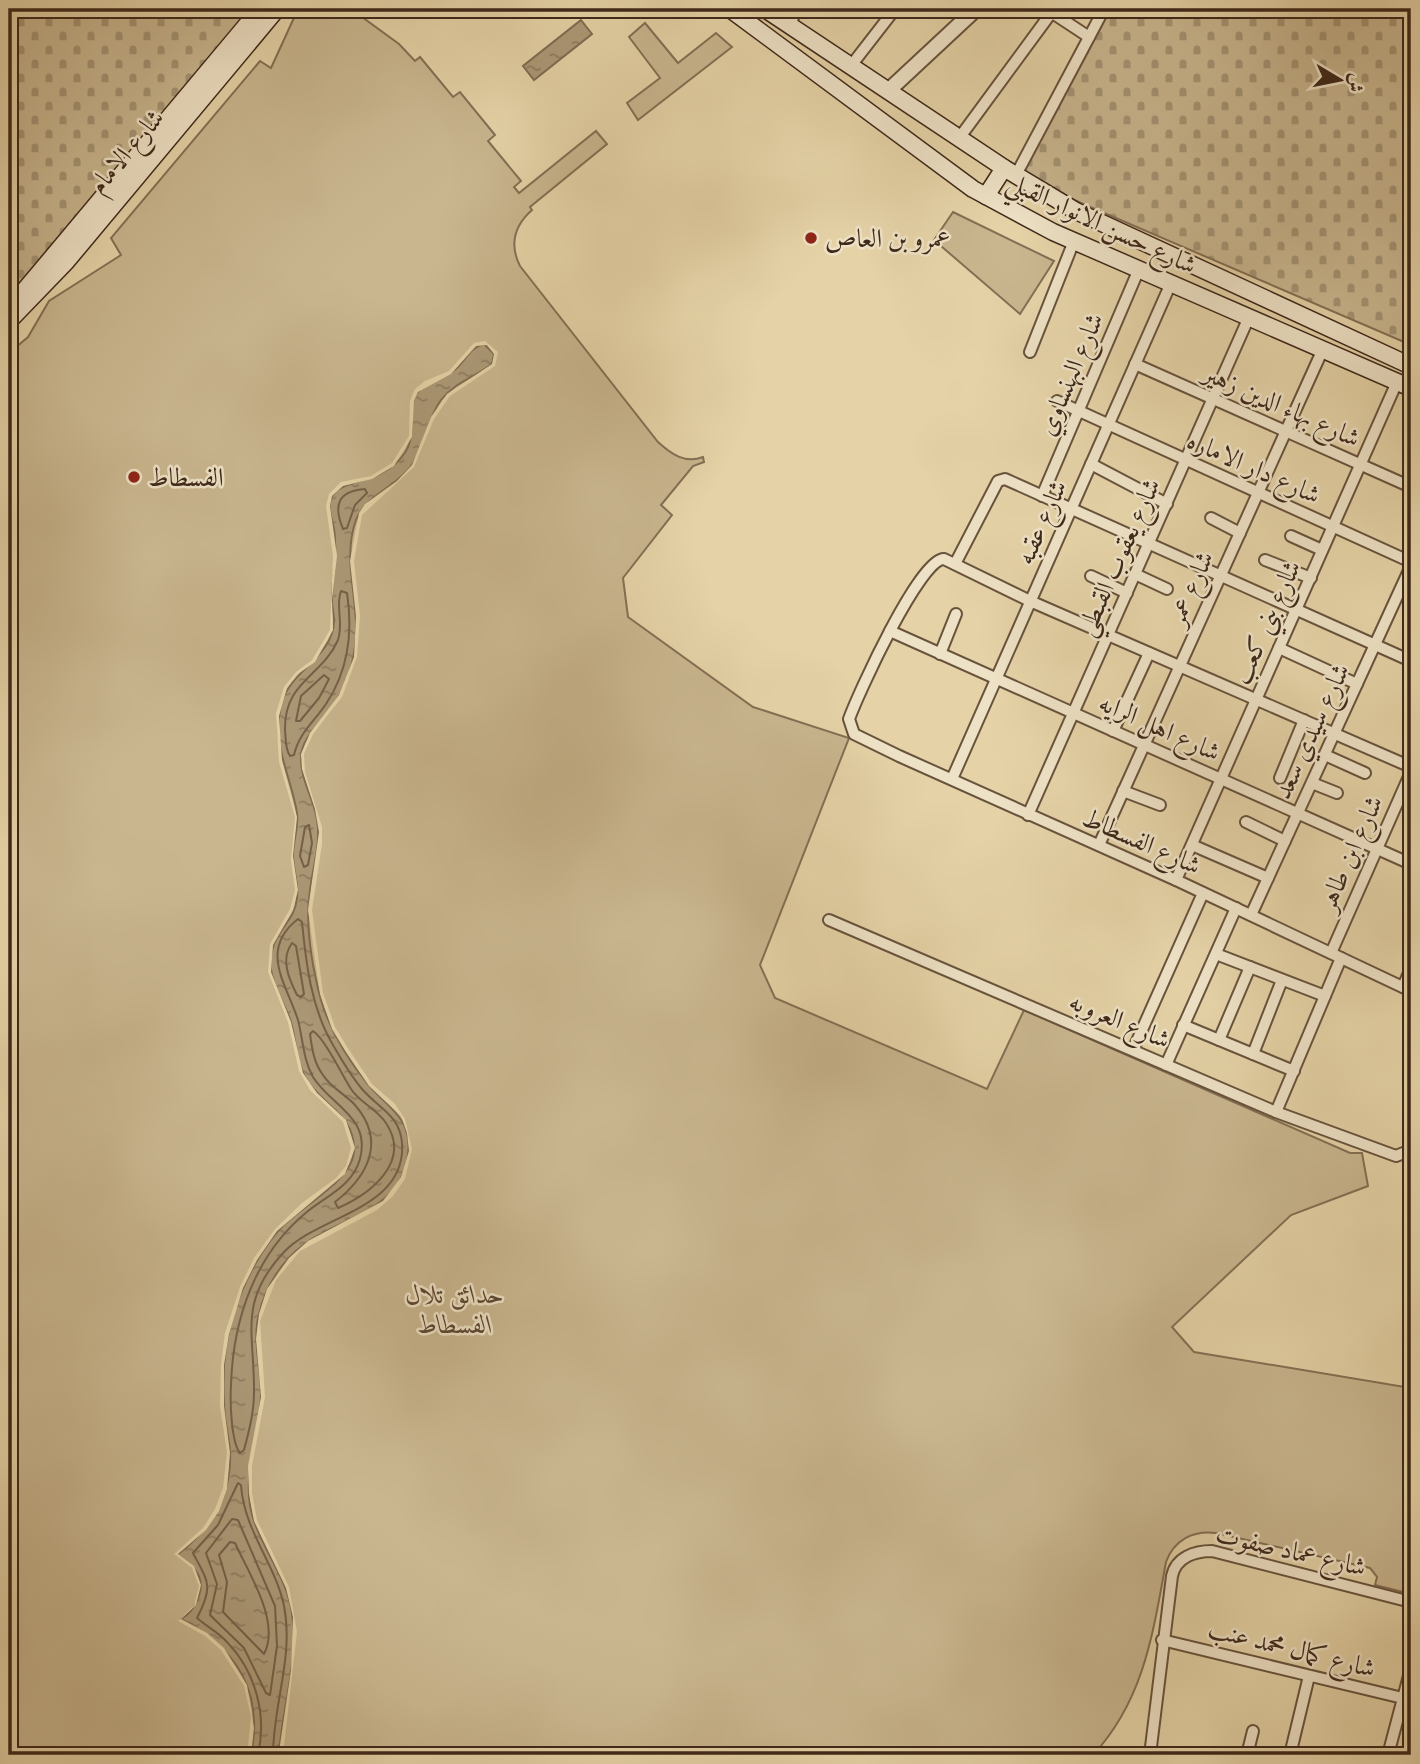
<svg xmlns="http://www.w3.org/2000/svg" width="1420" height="1764" font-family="'IM FELL Great Primer',Amiri,serif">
<defs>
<pattern id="cemetery-stones" width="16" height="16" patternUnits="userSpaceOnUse" patternTransform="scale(1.75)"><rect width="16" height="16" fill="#c9b68f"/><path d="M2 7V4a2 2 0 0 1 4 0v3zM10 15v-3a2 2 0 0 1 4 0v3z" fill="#a59474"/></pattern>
<pattern id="water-ripples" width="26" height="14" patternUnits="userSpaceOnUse" patternTransform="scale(1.75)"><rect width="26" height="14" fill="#ac9977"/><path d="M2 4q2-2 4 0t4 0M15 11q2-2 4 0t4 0" fill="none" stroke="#8d7d61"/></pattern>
</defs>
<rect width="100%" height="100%" fill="#e5d3a7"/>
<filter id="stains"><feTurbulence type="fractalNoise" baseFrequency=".00286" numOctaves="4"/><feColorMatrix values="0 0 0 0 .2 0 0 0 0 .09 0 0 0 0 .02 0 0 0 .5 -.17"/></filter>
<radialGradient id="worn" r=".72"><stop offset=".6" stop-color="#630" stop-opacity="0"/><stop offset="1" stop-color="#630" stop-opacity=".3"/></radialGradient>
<g fill="#c9b68f" stroke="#846f54" stroke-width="2">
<path d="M 298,9 L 351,9 L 399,44 L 415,61 L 420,57 L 453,97 L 460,92 L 495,135 L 488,141 L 521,181 L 514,187 L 519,193 L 596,131 L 607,144 L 530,207 L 532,210 C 514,226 509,244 520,266 L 658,442 C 671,454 685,464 703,457 L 704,462 L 693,466 L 661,505 L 672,515 L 623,578 L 628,617 L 753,707 L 849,738 L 760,965 L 775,998 L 987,1089 L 1024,1010 L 1350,1153 L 1362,1153 L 1368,1186 L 1291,1215 L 1172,1327 L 1194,1352 L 1411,1388 L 1411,1594 L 1375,1585 L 1377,1577 L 1370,1568 L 1216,1533 C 1193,1530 1174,1540 1166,1562 C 1153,1633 1144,1700 1093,1755 L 9,1755 L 9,353 L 28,337 L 49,301 L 121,255 L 111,238 L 260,61 L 271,68 Z"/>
<polygon points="645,23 678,63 716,33 732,47 638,120 627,103 660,78 629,37"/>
<polygon points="953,212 1054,261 1020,314 934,240"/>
</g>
<g fill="url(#cemetery-stones)" stroke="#846f54" stroke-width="2">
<polygon points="9,9 250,9 215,55 9,295"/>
<polygon points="1102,9 1411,9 1411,345 1016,175"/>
</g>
<g fill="url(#water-ripples)" stroke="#806c52" stroke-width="2">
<polygon points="581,20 592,34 534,80 523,66"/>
<path d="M 484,344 L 494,354 L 492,364 C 475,377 455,382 441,400 C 425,422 425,451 407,471 C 391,489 365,497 356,520 C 341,561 361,604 355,646 C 352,672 341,698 324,718 C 316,728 305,737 302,750 C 297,774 313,796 317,819 C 321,844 313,866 310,890 C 305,924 312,966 321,1000 C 330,1030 347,1058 367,1083 C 386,1107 413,1117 408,1154 C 402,1210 344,1216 306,1243 C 282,1260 266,1286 259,1314 C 252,1340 261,1367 261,1393 C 261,1436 240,1475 253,1518 C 264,1552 287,1578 292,1613 C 299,1661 282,1708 279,1755 L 251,1755 C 264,1690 236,1649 181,1619 C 196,1610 208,1586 195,1570 C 191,1564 183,1559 177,1555 C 211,1529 232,1496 230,1452 C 229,1436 224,1420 224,1403 C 222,1373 225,1341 234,1312 C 244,1283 258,1254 278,1231 C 297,1208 353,1181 354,1151 C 355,1113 321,1106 305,1077 C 296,1060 296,1040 291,1022 C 285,1004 273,988 271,969 C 267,933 295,925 297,898 C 299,884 293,869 293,855 C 293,841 299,828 297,813 C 291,775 270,743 282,702 C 291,670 333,657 334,621 C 334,614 332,607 332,600 C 332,576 338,554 334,529 C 332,518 326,505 333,495 C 343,478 382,485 404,454 C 417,435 408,418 414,399 C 420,382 440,381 453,371 C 465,363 469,347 484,344 Z"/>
</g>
<polygon fill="#e5d3a7" points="485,341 498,352 495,366 450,396 434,419 414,467 362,515 354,561 360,616 357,657 342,697 313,734 304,754 305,772 322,827 322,844 312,910 323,993 335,1027 349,1050 372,1084 395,1104 405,1119 412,1149 405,1179 393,1196 377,1210 300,1251 276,1280 260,1321 265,1397 252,1466 252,1493 257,1520 289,1587 297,1632 283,1755 279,1755 280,1745 291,1670 293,1617 286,1588 254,1521 249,1494 248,1466 261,1397 256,1339 259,1314 267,1289 289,1258 308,1241 383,1201 401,1177 409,1151 407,1133 401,1116 369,1086 346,1052 332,1029 320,994 308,910 319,832 315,809 302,769 301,754 310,733 339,695 354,657 356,616 350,561 359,513 365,504 397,481 412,465 431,417 447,394 492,364 494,354 487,345 476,346 451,374 418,392 414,401 412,437 394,466 372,479 343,486 332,496 330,506 337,556 332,600 333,630 315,662 298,674 287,688 279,716 282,761 297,817 293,856 298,890 293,910 273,945 271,972 291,1022 303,1073 317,1093 346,1120 355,1148 345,1174 277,1231 257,1260 243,1288 229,1334 224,1365 224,1406 230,1453 227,1489 219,1511 206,1530 178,1554 194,1566 201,1585 196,1605 181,1619 207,1633 224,1648 247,1685 254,1728 251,1755 247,1755 251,1717 244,1686 221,1650 205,1636 178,1621 194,1605 199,1586 192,1568 174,1554 203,1528 215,1509 223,1488 227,1453 220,1406 221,1365 225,1333 240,1287 254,1258 275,1229 302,1203 336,1178 346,1166 351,1148 343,1122 310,1090 299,1071 288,1022 268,972 270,944 290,909 295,890 291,860 295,817 279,762 276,713 284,687 296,672 312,660 330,630 333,556 326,506 329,494 341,482 371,476 392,463 409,436 410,401 415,389 425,381 449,371 474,343"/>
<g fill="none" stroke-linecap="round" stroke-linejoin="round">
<g stroke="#756048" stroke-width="2">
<path d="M 365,489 L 367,493 L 355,505 L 347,528 L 343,529 C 333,505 338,491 365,489 Z"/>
<path d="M 341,591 L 347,593 C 353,632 348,671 326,704 C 314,722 299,733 294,755 L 290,756 C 285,749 286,739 285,730 C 284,681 322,677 338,640 C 344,623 335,606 341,591 Z"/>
<polygon points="324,675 329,679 319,698 300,721 296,721 301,696"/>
<polygon points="309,825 312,843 308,865 304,867 300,856 305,827"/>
<path d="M 298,919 L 302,922 C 306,963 311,1008 333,1045 C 341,1059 351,1076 362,1089 C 378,1108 400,1115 402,1143 C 407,1209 319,1215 284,1252 C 237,1302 255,1335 254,1393 C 254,1412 249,1431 244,1450 L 240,1453 C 231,1442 230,1401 231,1385 C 233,1319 255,1254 308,1211 C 327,1196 353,1185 360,1159 C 371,1117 331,1106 313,1077 C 303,1059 303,1039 298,1020 C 287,985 258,950 298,919 Z"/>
<path d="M 292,943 L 296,946 L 304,994 L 301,997 L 297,995 C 289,979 280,959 292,943 Z"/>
<path d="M 313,1031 C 325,1039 342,1075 351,1089 C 360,1103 377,1109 386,1123 C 412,1162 370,1194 338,1208 L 335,1202 C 367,1177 387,1142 355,1105 C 345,1094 331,1088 323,1075 C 314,1063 312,1049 310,1034 Z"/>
<polygon points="232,1519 238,1520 275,1606 277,1646 270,1695 266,1693 244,1648 210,1615 217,1584 206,1553"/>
<path d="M 230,1542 L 235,1543 C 248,1572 281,1622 264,1654 L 223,1612 L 227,1582 L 219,1555 Z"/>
<path d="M 258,1755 C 267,1715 256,1672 227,1642 C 218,1632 206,1626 197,1618 C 214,1585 208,1582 193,1553 L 218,1525 L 238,1483 L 241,1485 C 244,1531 275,1563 284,1606 C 294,1656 273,1705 273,1755"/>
</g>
<g stroke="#68533d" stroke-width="14">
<g id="minor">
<polyline points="1051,12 1089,37"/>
<polyline points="790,26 796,9"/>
<polyline points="850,67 895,9"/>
<polyline points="960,137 1054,9"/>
<polyline points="1016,175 1104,9"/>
<polyline points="1030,352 1074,241"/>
<polyline points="1135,364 1411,487"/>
<polyline points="1057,401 1411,562"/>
<polyline points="1091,464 1167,504"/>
<polyline points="1042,496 1139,269"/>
<polyline points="1211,518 1240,533"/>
<polyline points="1291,536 1322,550"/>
<polyline points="1265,560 1311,578"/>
<polyline points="955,564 998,481 1005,479 1411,661"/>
<polyline points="1135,574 1167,589"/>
<polyline points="1091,576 1127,593"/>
<polyline points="890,631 1411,864"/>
<polyline points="1279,648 1357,684"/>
<polyline points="940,654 956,614"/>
<polyline points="1113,731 1149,653"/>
<polyline points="1325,755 1365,773"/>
<path d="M 1411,767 L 1030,601 L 944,559 C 920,558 858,694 849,719 L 854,734 L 899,756 L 1176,880 L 1411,991"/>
<polyline points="1280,778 1304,720"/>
<polyline points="952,779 1171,283"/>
<polyline points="1312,783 1337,793"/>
<polyline points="1123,791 1160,805"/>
<polyline points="1028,815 1249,317"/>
<polyline points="1246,822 1285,841"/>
<polyline points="1099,845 1323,349"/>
<polyline points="1192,845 1268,878"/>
<polyline points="1176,880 1397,382"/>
<polyline points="1251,915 1411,566"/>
<polyline points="829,920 1276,1112 1396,1156 1411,1150"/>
<polyline points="1331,953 1411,772"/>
<polyline points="1216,954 1325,996"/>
<polyline points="1403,987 1411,968"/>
<polyline points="1183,1025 1294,1071"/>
<polyline points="1219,1040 1250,967"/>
<polyline points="1133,1050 1203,893"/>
<polyline points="1253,1054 1282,980"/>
<polyline points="1166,1065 1236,908"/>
<polyline points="1276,1112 1341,958"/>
<polyline points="1162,1640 1411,1700"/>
<path d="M 1150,1755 L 1172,1576 C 1176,1557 1195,1551 1212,1551 L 1411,1602"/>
<polyline points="1247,1755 1253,1731"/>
<polyline points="1290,1755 1309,1676"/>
<polyline points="1388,1755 1411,1668"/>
</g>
</g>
<g stroke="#68533d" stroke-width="18">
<polyline id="tertiary" points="888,91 976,9"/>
</g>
<g stroke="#3e281a" stroke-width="19">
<g id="secondary">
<polyline points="730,9 973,189 1053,232 1411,388"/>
<polyline points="765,9 1004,168 1076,211 1411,366"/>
<polyline points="986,196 1004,168"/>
<polyline points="9,304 24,291 260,9"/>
<polyline points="9,321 66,262 277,9"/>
</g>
</g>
<use href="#minor" stroke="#eee2c6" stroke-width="10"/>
<use href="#tertiary" stroke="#eee2c6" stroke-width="14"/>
<use href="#secondary" stroke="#eee2c6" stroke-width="16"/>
</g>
<g fill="#8f2418" stroke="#eee2c6" stroke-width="2.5">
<circle cx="811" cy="238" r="7"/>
<circle cx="134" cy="477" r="7"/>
</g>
<g text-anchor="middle" stroke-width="5" stroke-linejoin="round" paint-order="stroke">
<g font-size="26" fill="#3e281a" stroke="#eee2c6">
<text transform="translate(126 151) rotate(-50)" y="9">شارع الامام</text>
<text transform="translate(1102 223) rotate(25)" y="9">شارع حسن الانوار القبلي</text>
<text transform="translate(1070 374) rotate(-67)" y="9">شارع البهنساوي</text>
<text transform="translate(1282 405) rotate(24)" y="9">شارع بهاء الدين زهير</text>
<text transform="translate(1254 467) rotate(24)" y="9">شارع دار الاماره</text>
<text transform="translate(1041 522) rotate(-66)" y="9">شارع عقبه</text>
<text transform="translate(1118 557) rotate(-66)" y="9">شارع يعقوب القبطي</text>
<text transform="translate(1190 588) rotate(-66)" y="9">شارع عمر</text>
<text transform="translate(1266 622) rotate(-66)" y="9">شارع بني كعب</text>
<text transform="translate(1160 727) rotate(24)" y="9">شارع اهل الرايه</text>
<text transform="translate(1311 731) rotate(-65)" y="9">شارع سيدي سعد</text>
<text transform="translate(1142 841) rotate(24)" y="9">شارع الفسطاط</text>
<text transform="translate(1350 853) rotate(-66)" y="9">شارع ابن طاهر</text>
<text transform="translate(1120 1020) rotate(23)" y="9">شارع العروبه</text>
<text transform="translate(1291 1550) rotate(13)" y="9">شارع عماد صفوت</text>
<text transform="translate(1292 1648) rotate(14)" y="9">شارع كمال محمد عنب</text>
</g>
<g font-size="26" fill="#3e281a" stroke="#eee2c6" text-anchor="start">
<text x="825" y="247">عمرو بن العاص</text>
<text x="148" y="486">الفسطاط</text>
</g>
<g font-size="26" font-style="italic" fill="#5a4431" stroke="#eee2c6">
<text x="455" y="1303">حدائق تلال<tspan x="455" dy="30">الفسطاط</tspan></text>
</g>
</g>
<rect width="1420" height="1764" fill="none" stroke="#e5d3a7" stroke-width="35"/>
<rect x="10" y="10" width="1399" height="1743" fill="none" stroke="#3e281a" stroke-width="3.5"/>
<rect x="18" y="18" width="1385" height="1729" fill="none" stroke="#3e281a" stroke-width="2"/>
<g transform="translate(1340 80) rotate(100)" stroke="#eee2c6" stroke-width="5" paint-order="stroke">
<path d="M0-5L12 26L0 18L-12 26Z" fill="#3e281a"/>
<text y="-10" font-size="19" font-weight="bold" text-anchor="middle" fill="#3e281a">ش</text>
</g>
<rect width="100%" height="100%" filter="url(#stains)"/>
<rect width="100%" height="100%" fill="url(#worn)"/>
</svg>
